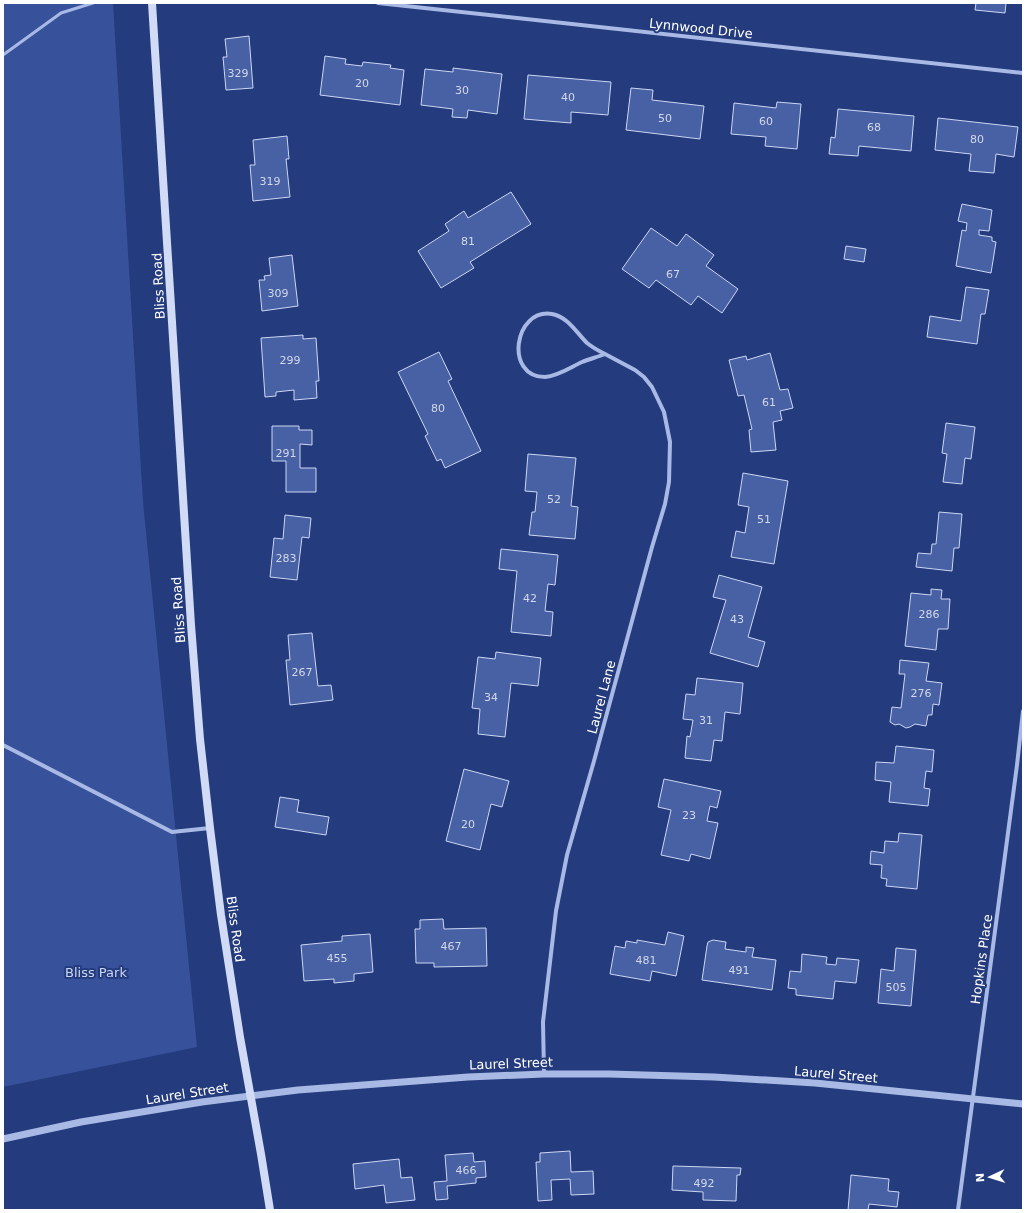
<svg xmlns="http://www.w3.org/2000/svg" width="1026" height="1213" font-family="'DejaVu Sans',sans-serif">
<rect width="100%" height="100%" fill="#243b7d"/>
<polygon fill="#37529b" points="3,3 113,3 143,502 197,1047 3,1087"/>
<g fill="#4861a4" stroke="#cbd7f4">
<polygon points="976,3 1006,3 1005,13 975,10"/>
<polygon points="249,36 253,88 226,90 223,57 227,57 225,39"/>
<polygon points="325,56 346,59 345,64 362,66 363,62 391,65 390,68 404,70 400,105 320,95"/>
<polygon points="453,68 502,74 497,114 468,110 467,118 452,117 453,109 421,105 425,69 453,72"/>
<polygon points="528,75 611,82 608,115 571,112 571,123 524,119"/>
<polygon points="631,88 653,90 652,100 704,106 700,139 626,130"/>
<polygon points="777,102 801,104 797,149 765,146 766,137 731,134 734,103 776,108"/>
<polygon points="838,109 914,116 911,151 859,146 858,156 829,154 831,137 835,138"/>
<polygon points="938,118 1018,127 1014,157 996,154 994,173 969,171 971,154 935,150"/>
<polygon points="287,136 289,159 286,159 290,197 253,201 250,165 255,165 253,140"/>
<polygon points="511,192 531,224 470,262 474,268 441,288 418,251 449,231 445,224 464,211 468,218"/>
<polygon points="962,204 992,210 989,231 979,230 979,235 992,237 992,241 996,242 991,273 956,266 962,230 966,231 967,223 958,221"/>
<polygon points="651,228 677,246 686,234 714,255 706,266 738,289 722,313 698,296 691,305 656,280 649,288 622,269"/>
<polygon points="846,246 866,249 864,262 844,259"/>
<polygon points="292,255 298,306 262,311 259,280 265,280 264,276 271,275 269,258"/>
<polygon points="966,287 989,290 985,314 981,314 977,344 927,337 930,316 961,321"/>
<polygon points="303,335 303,339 316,338 319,381 316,381 317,398 294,400 294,390 276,392 276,396 265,397 261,338"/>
<polygon points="439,352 452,379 448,381 481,451 445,468 441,459 437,461 425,436 428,434 398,372"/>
<polygon points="770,353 780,390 788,389 793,408 780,411 782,420 773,422 776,450 751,452 749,430 752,429 744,395 738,396 729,360 746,356 747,360"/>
<polygon points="946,423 975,427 971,459 965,458 962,484 943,482 947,454 942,453"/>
<polygon points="272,426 299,426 299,430 312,430 312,445 300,444 300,468 316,468 316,492 286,492 286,461 272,461"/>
<polygon points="528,454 576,458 571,506 578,507 575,539 529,535 532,512 535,512 537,492 525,491"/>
<polygon points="743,473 788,481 774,564 731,557 736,531 745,533 749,507 738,505"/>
<polygon points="939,512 962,514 959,548 954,548 952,571 916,567 918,553 931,554 932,544 936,544"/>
<polygon points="285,515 311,518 309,538 302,537 297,580 270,577 274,538 283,539"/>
<polygon points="501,549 558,555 555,585 548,584 545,611 553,612 551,636 511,632 517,571 499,569"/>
<polygon points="719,575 762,587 748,637 765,642 758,667 710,653 726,600 713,597"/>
<polygon points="931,589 942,590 941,599 950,599 948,629 938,629 936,650 905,646 911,593 931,595"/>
<polygon points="312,633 318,686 331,685 333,700 290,705 286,660 290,660 288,635"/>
<polygon points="496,652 541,658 538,686 511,683 505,737 478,734 480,709 472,708 478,657 495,659"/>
<polygon points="900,660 929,663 926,681 942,683 939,705 933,704 932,715 928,715 926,726 915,724 910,727 906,728 899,724 895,725 890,722 892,707 901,708 905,674 899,674"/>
<polygon points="697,678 743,683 740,714 725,712 722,741 714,740 711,761 685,758 687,736 690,737 693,720 683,719 686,694 695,695"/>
<polygon points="896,746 934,750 932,772 926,771 924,788 930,789 928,806 889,802 891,782 875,780 876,762 894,763"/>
<polygon points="464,769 509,781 502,807 491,804 480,850 446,841"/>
<polygon points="664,779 721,791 717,808 710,806 707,821 718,823 710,859 691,854 689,861 661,855 671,810 658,807"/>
<polygon points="280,797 299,800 297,812 329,817 326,835 275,827"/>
<polygon points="899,833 922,835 917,889 886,886 887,879 881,878 882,865 870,864 871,851 884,853 885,841 898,842"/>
<polygon points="443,919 444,929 486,928 487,966 434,967 434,963 416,963 415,929 420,929 420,920"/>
<polygon points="668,932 684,936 676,976 652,971 650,981 610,974 615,946 625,948 626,941 637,943 637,940 665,945"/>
<polygon points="370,934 373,972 354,974 354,981 334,983 334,979 304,981 301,945 342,941 342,936"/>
<polygon points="713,940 726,942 725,949 746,952 746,947 754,948 752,957 776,960 772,990 702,980 707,946 708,942"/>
<polygon points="896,948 916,950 911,1006 878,1003 881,969 894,971"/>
<polygon points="802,954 827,957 826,964 836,965 837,958 859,960 856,983 835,981 833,999 796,995 796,989 788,988 790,971 801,972"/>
<polygon points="570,1151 571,1172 593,1171 594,1194 571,1195 570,1179 551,1180 552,1200 538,1201 536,1162 540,1162 540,1153"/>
<polygon points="473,1153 474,1162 485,1161 486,1177 476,1178 476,1183 447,1186 448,1199 436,1200 434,1182 447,1181 445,1155"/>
<polygon points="399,1159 401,1178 412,1177 415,1200 386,1203 384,1185 355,1189 353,1164"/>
<polygon points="673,1166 741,1168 740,1175 737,1175 736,1201 703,1200 703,1192 672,1190"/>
<polygon points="851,1175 889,1179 888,1191 899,1192 897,1207 869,1204 868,1210 848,1210"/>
</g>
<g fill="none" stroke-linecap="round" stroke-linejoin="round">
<polyline stroke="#a8b9e5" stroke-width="3" points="3,55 61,13 93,3"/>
<g stroke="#a8b9e5" stroke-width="4">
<polyline points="378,3 1023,73"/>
<polyline points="3,745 172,832 210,828"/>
<path d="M 544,1074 L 543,1022 L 556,911 L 567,855 L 594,761 L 652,547 L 665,504 L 669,482 L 670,442 L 664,412 L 652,387 L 644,377 L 635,370 L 605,354 C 598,357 589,359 582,362 C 571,367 558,376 545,377 C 504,377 514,308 552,314 C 568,317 576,332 587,343 C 592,347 599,351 605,354"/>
<polyline points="958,1210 1017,765 1023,711"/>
</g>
<polyline stroke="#a8b9e5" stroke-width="7" points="3,1139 81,1122 202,1102 298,1090 468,1077 544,1074 609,1074 714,1077 815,1083 1023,1104"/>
<polyline stroke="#d2dbf5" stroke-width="8" points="152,3 191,625 200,739 210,828 221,915 240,1037 261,1154 270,1210"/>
</g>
<g text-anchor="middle" stroke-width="4" stroke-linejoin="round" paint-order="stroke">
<g font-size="11" fill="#d1d8e8">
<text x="238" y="77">329</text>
<text x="362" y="87">20</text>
<text x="462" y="94">30</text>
<text x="568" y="101">40</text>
<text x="665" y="122">50</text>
<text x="766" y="125">60</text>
<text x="874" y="131">68</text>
<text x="977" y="143">80</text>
<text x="270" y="185">319</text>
<text x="468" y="245">81</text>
<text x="673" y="278">67</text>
<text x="278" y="297">309</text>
<text x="290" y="364">299</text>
<text x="769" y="406">61</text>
<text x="438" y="412">80</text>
<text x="286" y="457">291</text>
<text x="554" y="503">52</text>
<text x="764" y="523">51</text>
<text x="286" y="562">283</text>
<text x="530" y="602">42</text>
<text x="929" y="618">286</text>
<text x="737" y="623">43</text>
<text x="302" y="676">267</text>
<text x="921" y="697">276</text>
<text x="491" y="701">34</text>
<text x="706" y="724">31</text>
<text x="689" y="819">23</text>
<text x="468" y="828">20</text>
<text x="451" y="950">467</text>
<text x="337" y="962">455</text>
<text x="646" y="964">481</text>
<text x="739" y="974">491</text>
<text x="896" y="991">505</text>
<text x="466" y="1174">466</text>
<text x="704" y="1187">492</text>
</g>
<g font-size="13" fill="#fff" stroke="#243b7d">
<text transform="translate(701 28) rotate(6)" y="5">Lynnwood Drive</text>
<text transform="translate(158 286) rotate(-93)" y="5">Bliss Road</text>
<text transform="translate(178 610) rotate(-94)" y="5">Bliss Road</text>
<text transform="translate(601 697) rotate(-75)" y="5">Laurel Lane</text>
<text transform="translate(236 929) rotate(82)" y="5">Bliss Road</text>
<text transform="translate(981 959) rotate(-82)" y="5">Hopkins Place</text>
<text transform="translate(511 1063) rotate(-2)" y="5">Laurel Street</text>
<text transform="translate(836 1074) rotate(5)" y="5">Laurel Street</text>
<text transform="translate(187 1093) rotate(-9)" y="5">Laurel Street</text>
</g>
<g font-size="13" fill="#cbd7f4" stroke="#243b7d">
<text x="96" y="977">Bliss Park</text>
</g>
</g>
<rect width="1026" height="1213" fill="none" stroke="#ffffff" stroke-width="8"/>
<g transform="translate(990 1177) rotate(266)" stroke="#243b7d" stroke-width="3" paint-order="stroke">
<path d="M0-3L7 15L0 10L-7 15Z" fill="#ffffff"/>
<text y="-6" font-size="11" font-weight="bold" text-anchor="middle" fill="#ffffff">N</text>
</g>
</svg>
